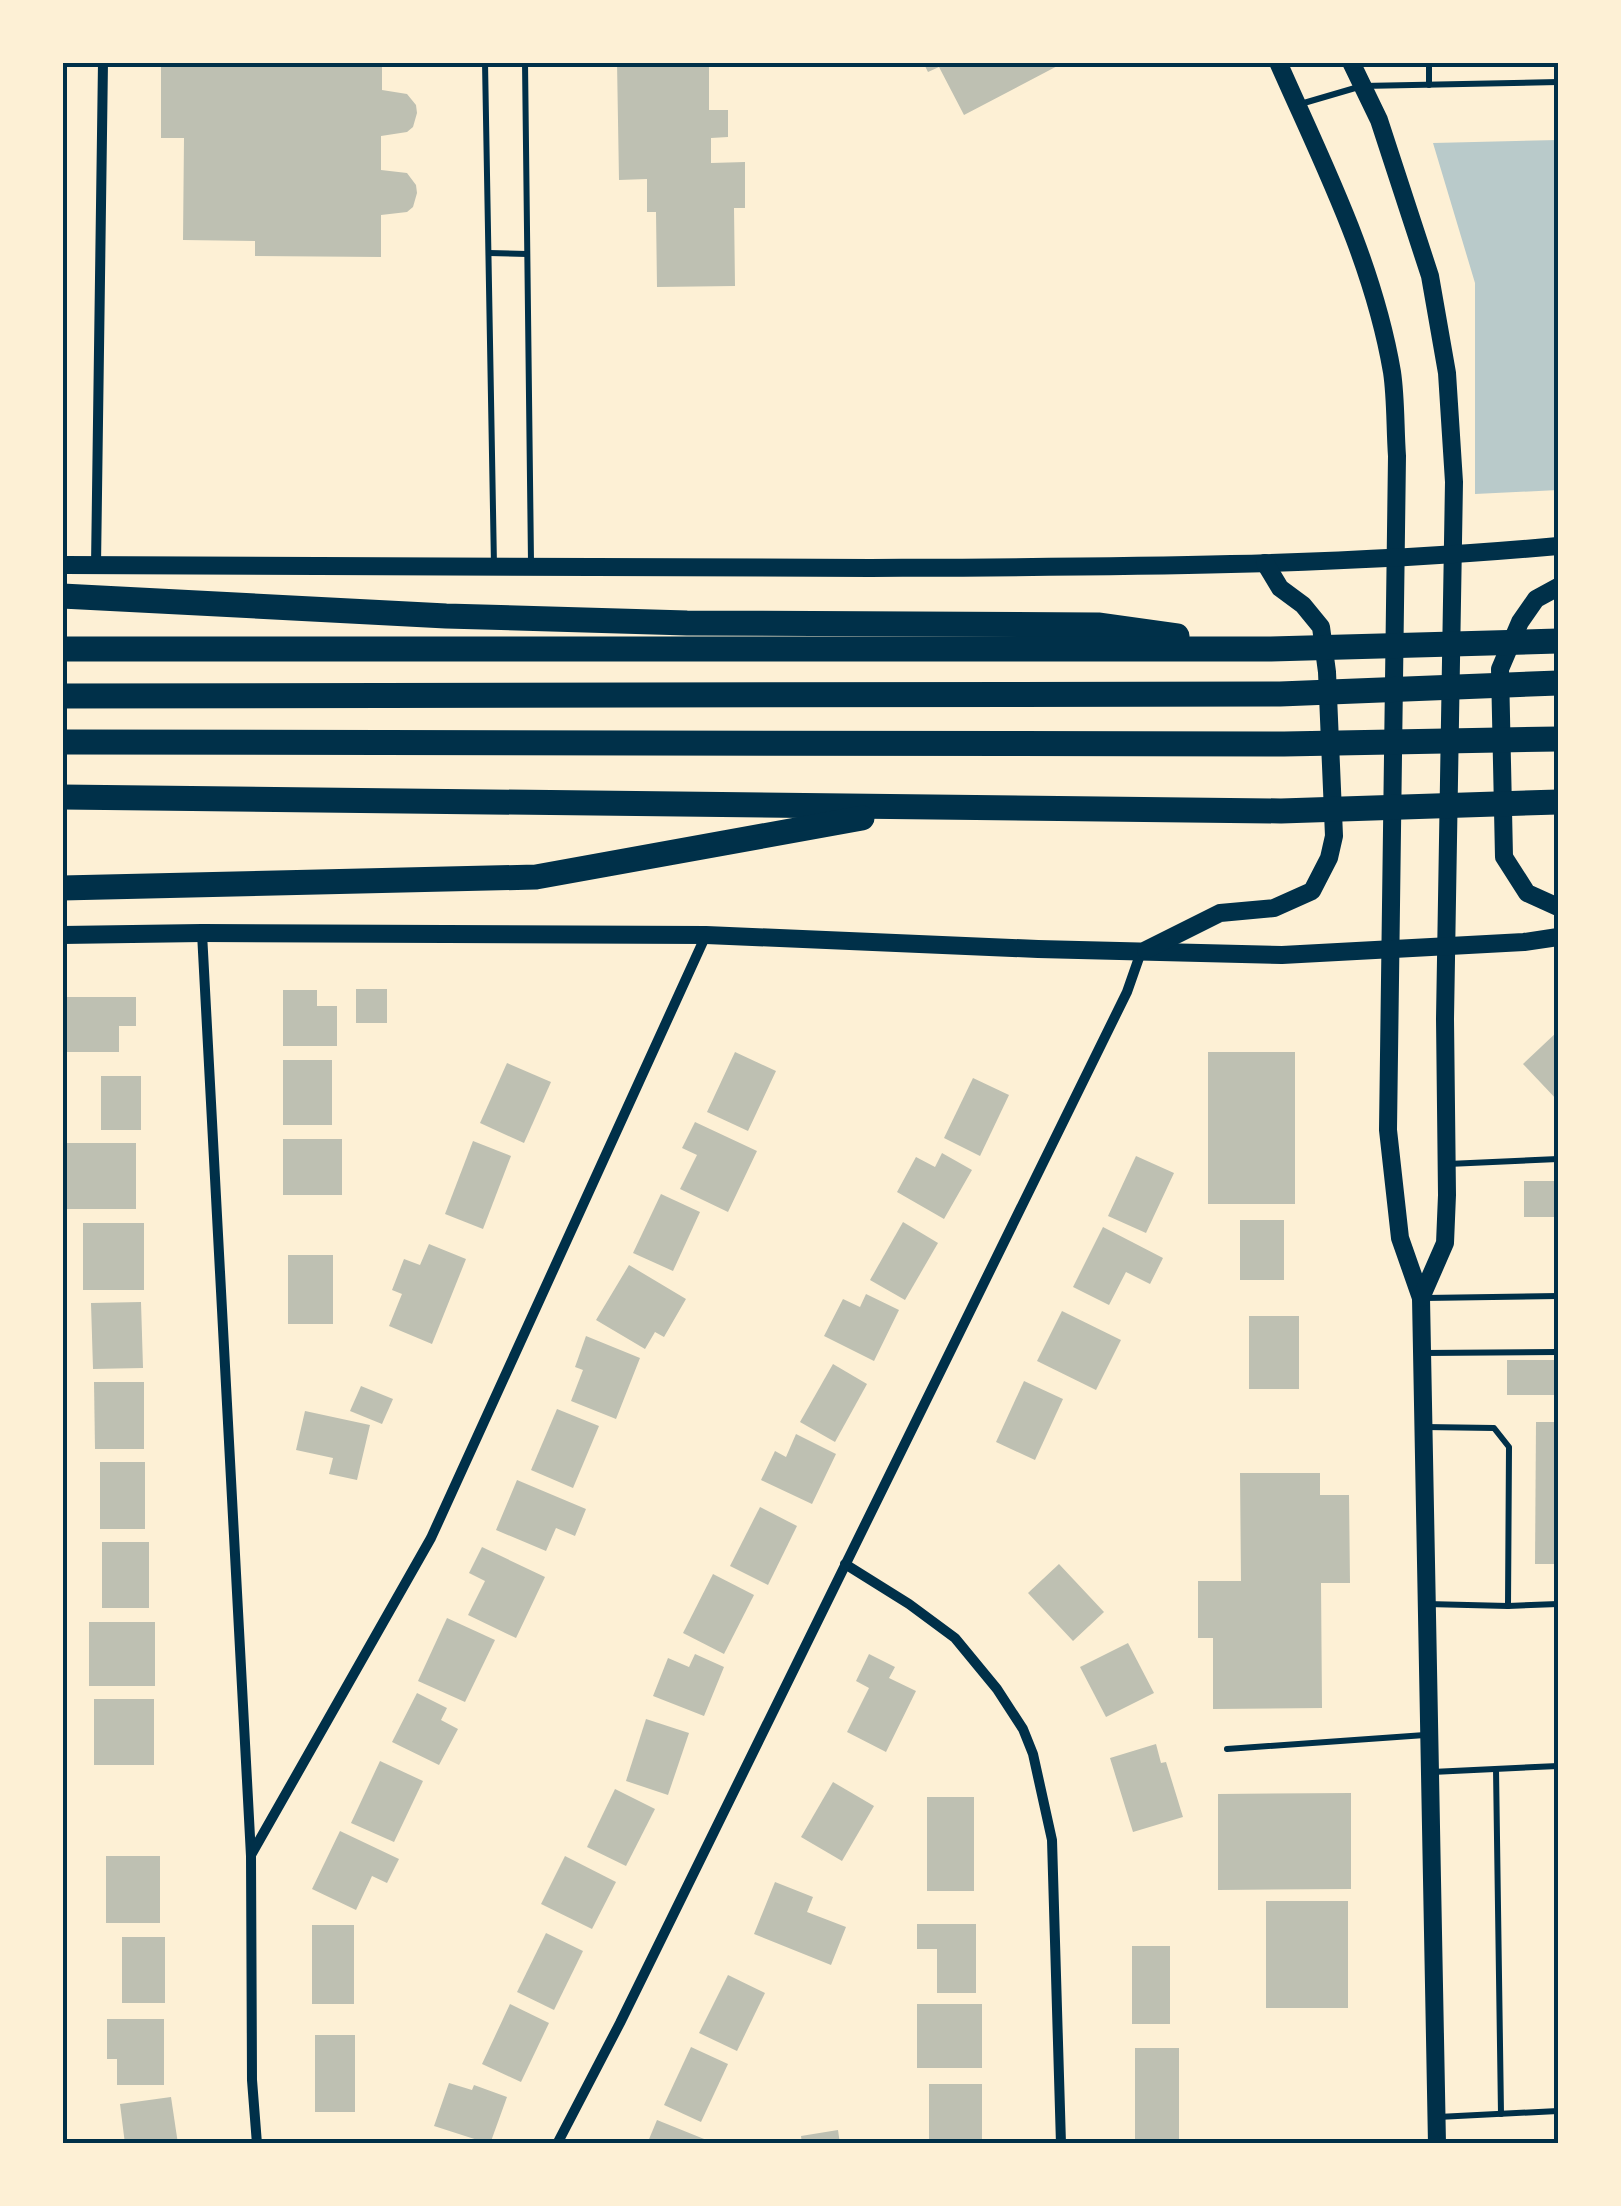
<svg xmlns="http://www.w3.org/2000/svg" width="1621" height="2206" font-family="Rubik,sans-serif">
<rect width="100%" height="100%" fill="#fdf0d5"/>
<polygon fill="#b9caca" points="1558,140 1558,490 1475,494 1475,283 1433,143"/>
<g fill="#bec0b2">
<polygon points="161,62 382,62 382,90 407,94 416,105 417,113 413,127 407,132 381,136 381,170 407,173 416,185 417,193 413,207 407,212 381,215 381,257 255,256 255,241 183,240 184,138 161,138"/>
<polygon points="617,62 709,62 709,110 728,110 728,137 711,138 711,163 745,162 745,208 734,208 735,286 657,287 656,212 647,212 647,179 619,180"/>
<polygon points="923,62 1065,62 964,115 939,67 928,72"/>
<rect x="356" y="989" width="31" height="34"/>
<polygon points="283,990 317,990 317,1006 337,1006 337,1046 283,1046"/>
<polygon points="62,997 136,997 136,1026 119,1026 119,1052 62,1052"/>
<polygon points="1558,1031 1558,1101 1523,1064"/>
<polygon points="735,1052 776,1071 748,1131 707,1112"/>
<rect x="1208" y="1052" width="87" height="152"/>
<rect x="283" y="1060" width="49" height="65"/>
<polygon points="507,1063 551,1082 524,1143 480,1123"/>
<rect x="101" y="1076" width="40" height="54"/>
<polygon points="973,1078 1009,1095 980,1156 944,1138"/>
<polygon points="695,1122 757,1151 728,1212 680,1189 697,1155 682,1148"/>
<rect x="283" y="1139" width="59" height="56"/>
<polygon points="473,1141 511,1156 483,1229 445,1214"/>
<rect x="67" y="1143" width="69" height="66"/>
<polygon points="942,1153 972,1170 944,1219 897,1192 916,1157 935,1167"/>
<polygon points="1136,1156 1174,1173 1146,1233 1108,1216"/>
<rect x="1524" y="1181" width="34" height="36"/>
<polygon points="661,1194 700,1212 673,1271 633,1253"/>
<rect x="1240" y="1220" width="44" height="60"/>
<polygon points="903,1222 938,1243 905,1300 870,1280"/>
<rect x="83" y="1223" width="61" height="67"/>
<polygon points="1103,1227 1163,1258 1150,1284 1126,1272 1109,1305 1073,1287"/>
<polygon points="429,1244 466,1259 432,1344 389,1326 402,1294 392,1290 404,1259 420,1265"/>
<rect x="288" y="1255" width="45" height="69"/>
<polygon points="629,1265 686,1299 664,1337 655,1332 645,1349 596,1320"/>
<polygon points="866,1294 899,1310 874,1361 824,1336 843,1299 860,1307"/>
<polygon points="141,1302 143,1368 93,1369 91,1303"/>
<polygon points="1062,1311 1121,1340 1096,1390 1037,1361"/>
<rect x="1249" y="1316" width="50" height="73"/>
<polygon points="586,1336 640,1358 616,1419 571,1401 583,1370 575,1367"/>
<rect x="1507" y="1360" width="51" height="35"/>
<polygon points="833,1364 867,1384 835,1442 800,1422"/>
<polygon points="1024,1381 1063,1399 1035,1460 996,1442"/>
<polygon points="94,1382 144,1382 144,1449 95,1449"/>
<polygon points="361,1386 393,1399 382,1424 350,1411"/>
<polygon points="557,1409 599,1426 573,1488 531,1470"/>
<polygon points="305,1411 370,1425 357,1480 329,1474 333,1458 296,1450"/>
<polygon points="1536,1422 1558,1422 1558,1564 1535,1564"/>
<polygon points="796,1434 836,1454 812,1504 761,1480 775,1451 786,1457"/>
<rect x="100" y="1462" width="45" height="67"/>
<polygon points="1240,1473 1320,1473 1320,1495 1349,1495 1350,1583 1321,1583 1322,1708 1213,1709 1213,1638 1198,1638 1198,1581 1241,1581"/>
<polygon points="517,1480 586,1509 575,1536 556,1528 546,1551 496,1530"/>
<polygon points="760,1507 797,1526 768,1585 730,1566"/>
<rect x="102" y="1542" width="47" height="66"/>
<polygon points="482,1547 545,1577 516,1638 468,1615 485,1581 469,1573"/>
<polygon points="1059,1564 1104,1612 1073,1641 1028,1593"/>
<polygon points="713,1574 754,1595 724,1654 683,1633"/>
<polygon points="447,1618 495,1640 465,1702 418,1681"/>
<rect x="89" y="1622" width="66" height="64"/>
<polygon points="1128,1643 1154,1693 1106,1717 1080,1667"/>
<polygon points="695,1654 724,1667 704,1716 653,1696 668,1658 689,1667"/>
<polygon points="869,1654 895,1667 889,1678 916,1691 886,1752 847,1732 869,1688 856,1681"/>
<polygon points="417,1693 447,1708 441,1720 458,1729 439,1765 392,1742"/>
<rect x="94" y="1699" width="60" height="66"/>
<polygon points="646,1719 689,1733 668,1795 626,1781"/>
<polygon points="1156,1744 1161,1763 1166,1762 1183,1817 1133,1832 1110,1758"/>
<polygon points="380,1761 423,1781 394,1842 351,1823"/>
<polygon points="833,1782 874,1806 842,1861 801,1837"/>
<polygon points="615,1789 655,1809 626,1866 587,1847"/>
<polygon points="1351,1793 1351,1889 1218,1890 1218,1794"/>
<rect x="927" y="1797" width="47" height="94"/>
<polygon points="340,1831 399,1859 387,1883 372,1876 356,1910 312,1889"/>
<rect x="106" y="1856" width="54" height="67"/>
<polygon points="565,1856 616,1882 592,1929 541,1904"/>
<polygon points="775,1882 813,1897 807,1912 846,1927 831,1965 754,1934"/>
<rect x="1266" y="1901" width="82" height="107"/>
<polygon points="917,1924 976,1924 976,1993 937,1993 937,1949 917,1949"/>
<rect x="312" y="1925" width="42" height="79"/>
<polygon points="546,1933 583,1951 554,2010 517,1992"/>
<rect x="122" y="1937" width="43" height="66"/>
<rect x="1132" y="1946" width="38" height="78"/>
<polygon points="728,1975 765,1993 737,2051 699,2033"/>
<polygon points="510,2004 549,2023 521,2082 482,2064"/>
<rect x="917" y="2004" width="65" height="64"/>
<polygon points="107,2019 164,2019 164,2085 117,2085 117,2059 107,2059"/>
<rect x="315" y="2035" width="40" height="77"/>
<polygon points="691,2047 728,2064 701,2122 664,2105"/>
<rect x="1135" y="2048" width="44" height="96"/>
<polygon points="449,2083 472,2090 474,2085 507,2097 490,2144 434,2126"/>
<rect x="929" y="2084" width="53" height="60"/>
<polygon points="171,2097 178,2144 125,2144 120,2104"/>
<polygon points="657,2120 714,2143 714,2144 647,2144"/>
<polygon points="838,2130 840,2144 802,2144 801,2136"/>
</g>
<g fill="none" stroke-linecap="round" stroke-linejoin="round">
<g stroke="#003049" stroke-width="6">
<polyline points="485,62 494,566"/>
<polyline points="525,62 531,562"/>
<polyline points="1429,85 1429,62"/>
<polyline points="1297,105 1362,86 1558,82"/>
<polyline points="489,253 527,254"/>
<polyline points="1448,1164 1558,1159"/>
<polyline points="1425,1298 1558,1296"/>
<polyline points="1424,1353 1558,1352"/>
<polyline points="1425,1427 1494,1428 1509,1447 1508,1606 1427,1604"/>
<polyline points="1508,1606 1558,1604"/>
<polyline points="1227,1749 1425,1735"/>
<polyline points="1496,1769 1501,2114"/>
<polyline points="1432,1772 1558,1766"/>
<polyline points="1438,2117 1558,2111"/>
</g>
<g stroke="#003049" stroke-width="10">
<polyline points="96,566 103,62"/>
<polyline points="202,933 251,1856 252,2080 257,2144"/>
<polyline points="845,1564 909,1604 955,1638 997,1689 1023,1729 1033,1754 1052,1840 1061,2144"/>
<polyline points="251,1855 431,1538 706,935"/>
<polyline points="557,2144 620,2023 1127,992 1141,952"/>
</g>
<g stroke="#003049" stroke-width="18">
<path d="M 1278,62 C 1323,164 1373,261 1392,372 C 1396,399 1395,428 1397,456 L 1388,1130 L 1400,1238 L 1421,1298 L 1437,2144"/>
<polyline points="1351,62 1379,120 1430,276 1447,373 1454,482 1445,1019 1447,1195 1445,1243 1421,1298"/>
</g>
<g stroke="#003049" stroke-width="18">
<path d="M 62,565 C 332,566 602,568 871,568 C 1101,567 1330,567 1558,546"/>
<polyline points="1558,587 1536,599 1520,622 1500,669 1504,857 1527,893 1558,907"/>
<polyline points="62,935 202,933 706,935 1038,949 1282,955 1524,942 1558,937"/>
<polyline points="1146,950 1220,913 1274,908 1312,891 1329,858 1334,836 1327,672 1321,627 1303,605 1280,588 1265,563"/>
</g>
<g stroke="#003049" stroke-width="25">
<polyline points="62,596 446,616 687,623 1098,625 1177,636"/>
<polyline points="62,649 1271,649 1558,641"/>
<polyline points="62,696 1280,694 1558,683"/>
<polyline points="62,742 1284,744 1558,739"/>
<polyline points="62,797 1281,811 1558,802"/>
<polyline points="62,888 536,877 862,818"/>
</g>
</g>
<rect width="1621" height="2206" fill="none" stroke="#fdf0d5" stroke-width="130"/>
<rect x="65" y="65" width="1491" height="2076" fill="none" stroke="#003049" stroke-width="4"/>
</svg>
